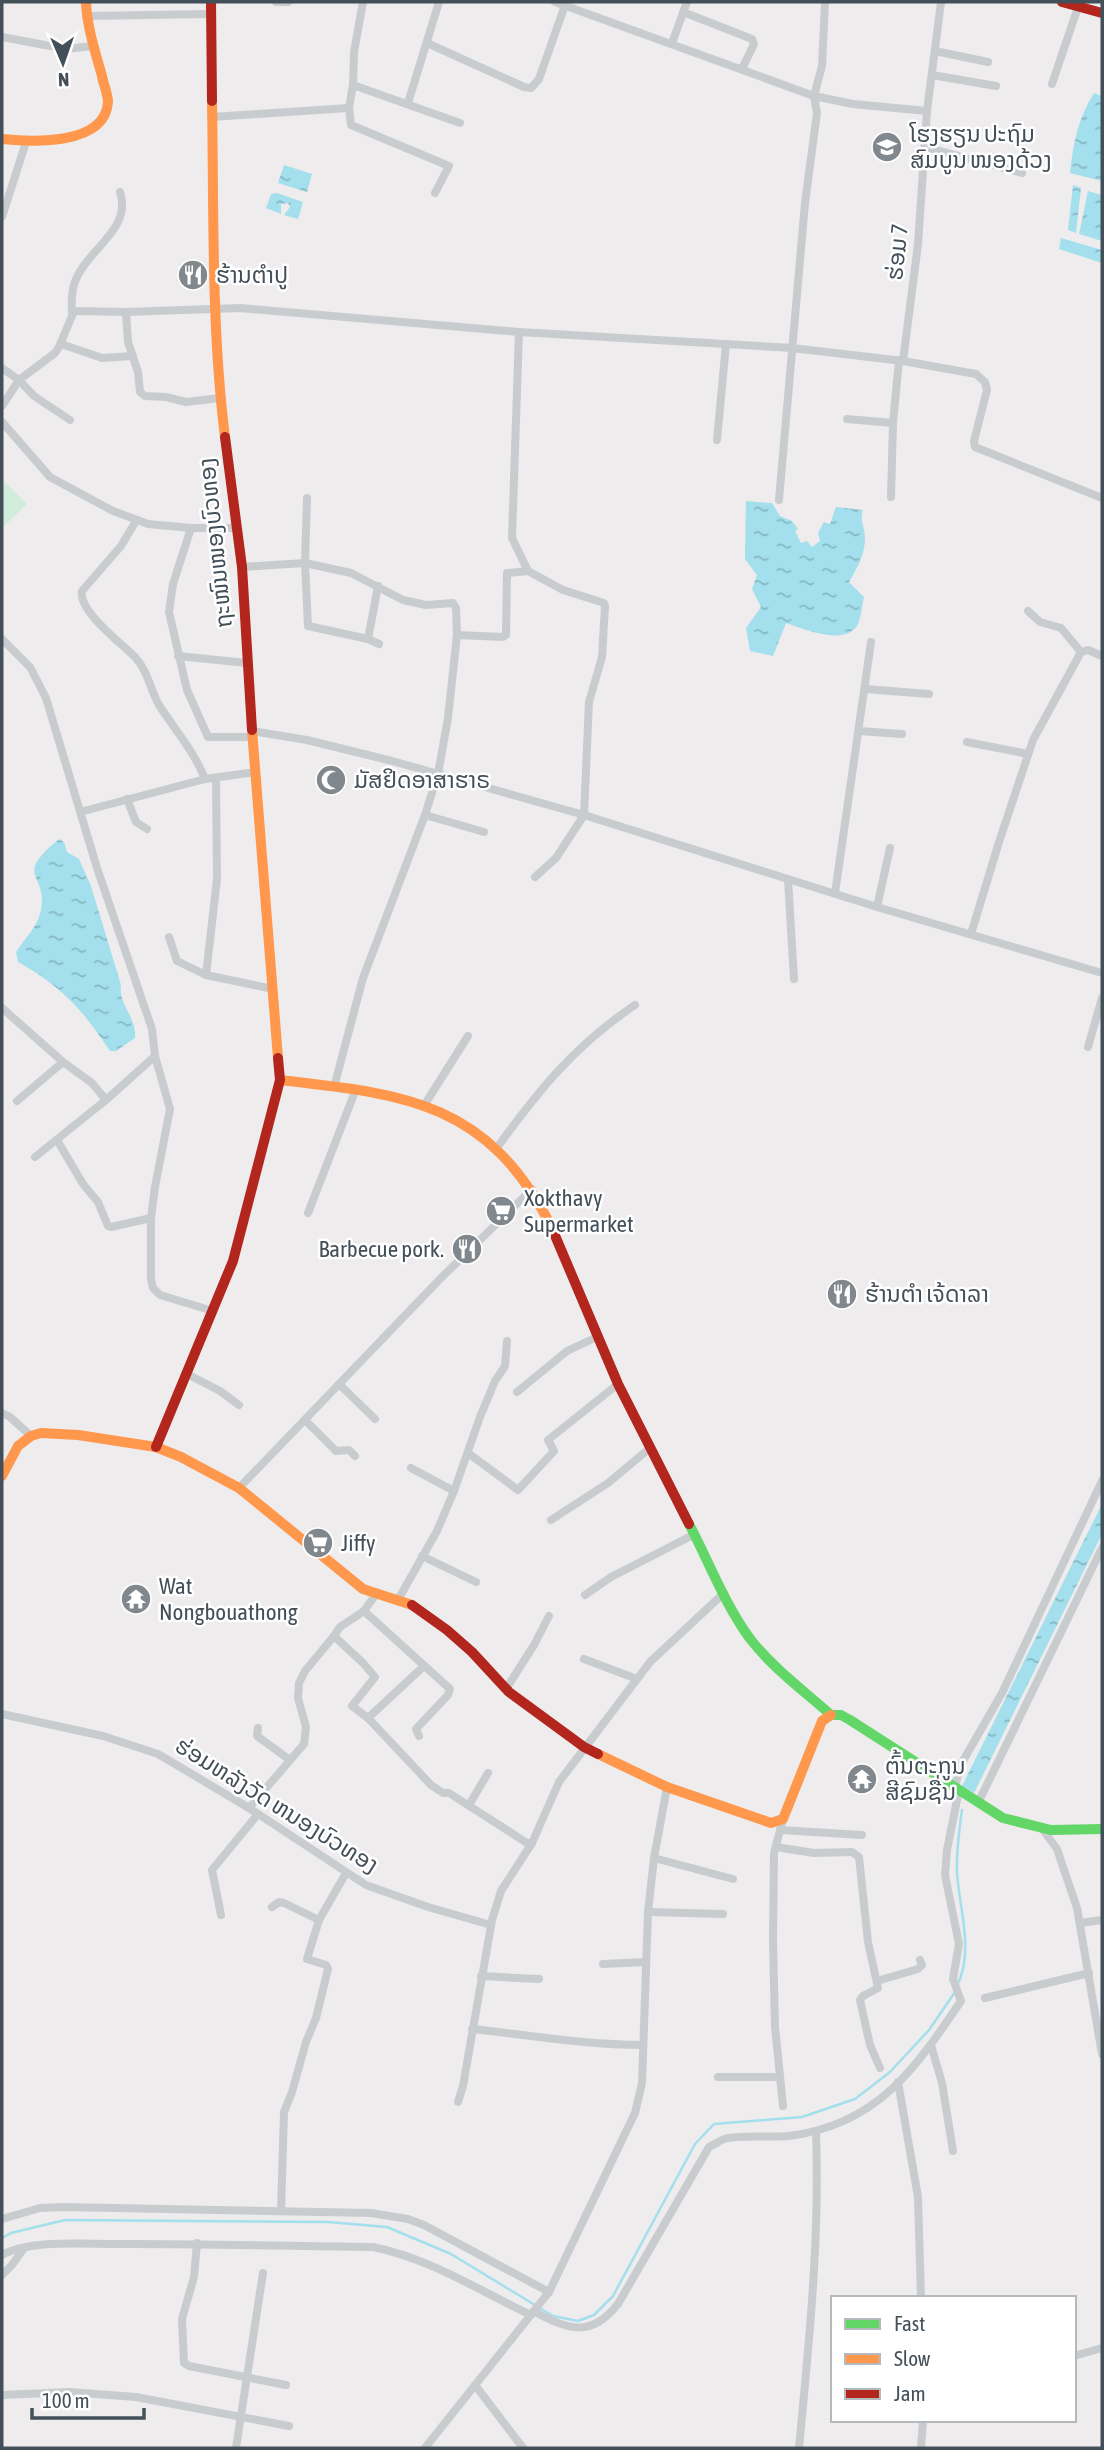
<svg xmlns="http://www.w3.org/2000/svg" width="1104" height="2450" font-family="'Asap Condensed','Noto Sans Lao',sans-serif">
<defs>
<pattern id="water-ripples" width="26" height="14" patternUnits="userSpaceOnUse" patternTransform="scale(1.75)"><rect width="26" height="14" fill="#a3dfed"/><path d="M2 4q2-2 4 0t4 0M15 11q2-2 4 0t4 0" fill="none" stroke="#86b7c3"/></pattern>
</defs>
<rect width="100%" height="100%" fill="#eeeced"/>
<polygon fill="#d0eedb" points="2,479 27,504 2,528"/>
<g fill="url(#water-ripples)">
<path d="M 1094,93 L 1102,96 L 1102,181 L 1070,173 C 1073,144 1078,118 1094,93 Z"/>
<polygon points="284,165 312,174 307,192 278,183"/>
<polygon points="1073,185 1081,188 1076,233 1068,230"/>
<polygon points="1088,191 1102,195 1102,241 1079,234"/>
<polygon points="277,193 303,202 298,219 284,215 290,207 288,203 281,204 281,214 266,208 271,194"/>
<polygon points="1061,238 1102,250 1102,263 1059,249"/>
<path d="M 746,501 L 772,503 L 780,516 L 792,521 L 798,529 L 795,531 L 801,543 L 807,541 L 812,547 L 820,541 L 818,533 L 824,522 L 830,524 L 836,507 L 863,510 C 859,520 865,527 865,538 C 865,555 857,568 849,582 L 864,597 C 862,606 861,617 858,624 C 847,647 803,629 786,623 L 773,656 L 750,651 L 746,628 L 761,607 L 752,589 L 757,575 L 745,559 Z"/>
<path d="M 59,839 L 64,842 L 67,852 L 79,859 L 91,886 L 121,985 C 118,1005 137,1017 135,1038 L 116,1051 L 110,1051 C 83,1010 61,986 18,962 L 16,952 C 25,938 37,928 41,910 C 48,872 12,878 59,839 Z"/>
<polygon points="1102,1504 1102,1534 974,1793 962,1786"/>
</g>
<g fill="none" stroke-linecap="round" stroke-linejoin="round">
<g stroke="#a3dfed" stroke-width="2.5">
<path d="M 957,1986 C 974,1952 960,1911 957,1874 C 956,1852 959,1831 962,1810"/>
<polyline points="2,2238 11,2233 65,2220 328,2222 387,2227 451,2254 553,2316 578,2321 594,2315 613,2296 695,2144 714,2124 802,2117 855,2099 890,2072 929,2030 955,1992"/>
</g>
<g stroke="#c9ccce" stroke-width="8">
<polyline points="276,2 288,2"/>
<polyline points="363,2 354,52 353,85 349,108 351,125 449,166 435,193"/>
<polyline points="555,2 814,96 853,104 927,111"/>
<polyline points="683,12 752,39 754,44 742,69"/>
<polyline points="86,16 210,14"/>
<polyline points="2,37 66,49 93,46"/>
<polyline points="427,43 524,87 531,88 539,79 565,5"/>
<polyline points="672,43 687,2"/>
<polyline points="935,51 988,62"/>
<polyline points="932,75 996,86"/>
<polyline points="1052,84 1078,7"/>
<polyline points="353,85 460,123"/>
<polyline points="408,103 439,2"/>
<polyline points="212,117 349,108"/>
<polyline points="925,147 1022,173"/>
<polyline points="2,217 26,142"/>
<path d="M 72,312 C 71,300 72,286 78,275 C 92,247 132,227 120,192"/>
<polyline points="126,312 128,342 138,372 140,392 145,396 166,397 186,402 220,398"/>
<polyline points="519,332 512,538 528,571 563,590 604,603 605,606 602,657 589,702 584,815 556,858 535,877"/>
<polyline points="61,344 102,358 133,356"/>
<polyline points="903,361 918,244 927,111 941,2"/>
<polyline points="2,368 19,380 34,396 70,420"/>
<polyline points="2,406 19,380 55,353 59,347 74,311 126,312 240,308 519,332 792,348 903,361 976,374 985,382 987,390 974,441 975,447 1102,498"/>
<polyline points="847,419 893,423"/>
<polyline points="2,422 50,477 113,511 148,524 191,528 237,528"/>
<polyline points="717,440 726,344"/>
<polyline points="891,497 893,423 899,360"/>
<polyline points="307,498 305,563 308,626 368,639 379,644"/>
<polyline points="779,500 805,203 817,113 814,96 822,66 825,2"/>
<path d="M 136,521 L 121,546 L 82,591 C 78,611 121,643 135,657 C 148,671 150,689 159,705 C 175,730 194,751 205,779"/>
<polyline points="191,528 173,584 169,612 187,690 208,737 252,737"/>
<polyline points="242,567 305,563 351,573 403,600 426,605 453,603 456,608 457,635 448,718 438,774 425,815 363,978 334,1087"/>
<polyline points="1028,611 1040,622 1061,628 1081,652"/>
<polyline points="457,635 503,637 506,635 507,573 528,571"/>
<polyline points="2,639 30,667 46,698 97,868 152,1029 155,1056 170,1109 155,1187 151,1218 151,1279 153,1288 160,1295 213,1311"/>
<polyline points="368,639 378,586"/>
<polyline points="1081,652 1088,650 1102,656"/>
<polyline points="178,656 247,663"/>
<polyline points="865,689 929,694"/>
<polyline points="252,731 307,740 392,761 584,815 877,907 1102,973"/>
<polyline points="859,731 902,734"/>
<polyline points="967,742 1028,754"/>
<polyline points="127,799 136,822 147,829"/>
<polyline points="80,812 205,779 256,772"/>
<polyline points="425,815 484,832"/>
<polyline points="788,879 794,979"/>
<polyline points="835,893 871,642"/>
<polyline points="877,907 890,848"/>
<polyline points="971,934 999,842 1033,740 1081,652"/>
<polyline points="169,937 177,961 206,975 273,989"/>
<polyline points="206,975 217,879 216,778"/>
<polyline points="2,1008 63,1062 92,1083 106,1100 35,1157"/>
<polyline points="1088,1047 1102,998"/>
<polyline points="106,1100 155,1056"/>
<polyline points="17,1101 63,1062"/>
<polyline points="425,1104 468,1036"/>
<polyline points="57,1140 83,1184 98,1202 108,1226 111,1227 151,1218"/>
<path d="M 496,1149 C 539,1090 574,1046 635,1005"/>
<polyline points="308,1213 356,1089"/>
<polyline points="187,1374 220,1391 239,1405"/>
<polyline points="339,1384 375,1419"/>
<polyline points="517,1392 567,1351 597,1337"/>
<polyline points="2,1413 10,1417 31,1436"/>
<polyline points="305,1420 336,1451 349,1450 355,1456"/>
<polyline points="468,1453 518,1490 554,1451 548,1440 618,1384"/>
<polyline points="411,1468 454,1491"/>
<polyline points="239,1488 441,1278 532,1189"/>
<polyline points="551,1520 608,1483 650,1448"/>
<polyline points="422,1556 476,1582"/>
<polyline points="585,1595 611,1577 695,1534"/>
<polyline points="399,1598 437,1531 454,1491 480,1417 495,1381 505,1366 507,1341"/>
<polyline points="364,1611 450,1689 448,1695 416,1729 419,1736"/>
<polyline points="584,1659 637,1679"/>
<polyline points="424,1666 368,1718 431,1785 443,1793 449,1793 527,1843 532,1843"/>
<polyline points="506,1689 534,1645 549,1616"/>
<polyline points="2,1714 103,1736 158,1754 249,1808 366,1885 428,1907 491,1925"/>
<polyline points="368,1718 352,1706 375,1677 363,1663 334,1636 340,1627 364,1611 376,1594"/>
<polyline points="258,1728 257,1736 290,1760"/>
<polyline points="955,1788 960,1766 1002,1693 1102,1481"/>
<polyline points="978,1803 1102,1548"/>
<polyline points="469,1805 488,1773"/>
<polyline points="249,1808 304,1744 306,1727 298,1698 299,1683 305,1671 334,1636"/>
<polyline points="780,1830 862,1835"/>
<polyline points="1043,1830 1057,1849 1077,1908 1102,2054"/>
<polyline points="776,1847 814,1853 852,1852 859,1857 868,1942 878,1988 863,1996 860,2000 870,2045 880,2068"/>
<polyline points="654,1858 733,1879"/>
<polyline points="272,1907 279,1902 284,1903 319,1920"/>
<polyline points="648,1912 723,1914"/>
<polyline points="221,1915 212,1870 258,1814"/>
<polyline points="1080,1923 1102,1920"/>
<polyline points="603,1964 646,1962"/>
<polyline points="481,1976 539,1979"/>
<polyline points="877,1981 918,1969 922,1965 920,1960"/>
<polyline points="985,1998 1089,1973"/>
<path d="M 472,2029 C 529,2035 585,2045 643,2045"/>
<polyline points="931,2045 942,2083 953,2151"/>
<polyline points="718,2077 780,2077"/>
<polyline points="898,2082 918,2197 921,2298"/>
<polyline points="458,2102 463,2086 492,1920 501,1891 532,1843 559,1782 650,1662 724,1593"/>
<polyline points="783,2106 775,2027 773,1941 774,1853 783,1819"/>
<polyline points="281,2211 284,2112 292,2092 306,2042 316,2018 328,1969 326,1965 307,1959 319,1920 346,1873"/>
<polyline points="2,2219 40,2208 63,2207 371,2213 408,2219 424,2225 549,2292"/>
<polyline points="197,2243 194,2277 182,2319 184,2363 189,2366 286,2385"/>
<path d="M 2,2255 C 33,2238 92,2245 128,2244 C 209,2244 291,2246 373,2247 C 429,2258 480,2291 531,2315"/>
<polyline points="2,2275 12,2265 24,2248"/>
<path d="M 535,2312 C 569,2330 591,2338 618,2304 L 709,2147 C 714,2145 719,2141 724,2139 C 739,2134 771,2138 789,2136 C 877,2125 915,2069 961,2001 L 953,1979 L 959,1944 L 945,1875 L 947,1850 L 959,1790"/>
<polyline points="1074,2356 1102,2348"/>
<polyline points="475,2385 523,2448"/>
<polyline points="2,2395 69,2392 136,2397 289,2426"/>
<polyline points="236,2448 263,2273"/>
<polyline points="425,2448 549,2292 635,2113 642,2083 648,1912 654,1858 667,1787"/>
<path d="M 799,2448 C 809,2343 820,2237 816,2131"/>
<polyline points="921,2448 923,2420"/>
</g>
<path stroke="#63d668" stroke-width="10" d="M 689,1524 C 709,1562 725,1605 751,1640 C 774,1669 804,1691 831,1715 L 841,1715 L 850,1720 L 1003,1818 L 1051,1830 L 1102,1829"/>
<g stroke="#ff974d" stroke-width="10">
<path d="M 212,101 C 214,213 211,326 225,437"/>
<path d="M 2,139 C 32,142 105,146 108,102 C 108,94 103,83 102,76 C 95,51 87,27 86,2"/>
<polyline points="252,730 278,1058"/>
<path d="M 280,1080 C 405,1094 488,1102 551,1226"/>
<polyline points="2,1476 18,1446 31,1436 41,1433 78,1435 156,1447 181,1457 239,1488 363,1589 412,1605"/>
<polyline points="598,1754 667,1787 771,1823 783,1819 822,1721 831,1715"/>
</g>
<g stroke="#b3261e" stroke-width="10">
<polyline points="211,2 212,101"/>
<polyline points="1062,2 1102,13"/>
<polyline points="225,437 242,567 252,730"/>
<polyline points="551,1226 618,1384 689,1524"/>
<polyline points="156,1447 233,1261 280,1080 278,1058"/>
<polyline points="412,1605 447,1630 472,1652 509,1692 584,1747 598,1754"/>
</g>
</g>
<defs>
<g id="school-disc" transform="scale(1.575)"><circle r="9.5" fill="#80878d" stroke="#fff"/><path d="M0-5L7-2L0 1L-7-2ZM-4 1L0 2.5L4 1V4Q0 6-4 4Z" fill="#fff"/></g>
<g id="restaurant-disc" transform="scale(1.575)"><circle r="9.5" fill="#80878d" stroke="#fff"/><path d="M-5-6h1v4h1v-4h1v4h1v-4h1v5L-1.5 .5V6h-2V.5L-5-1ZM5-6V6H3V1.5H1.5Q1.5-4 5-6Z" fill="#fff"/></g>
<g id="mosque-disc" transform="scale(1.575)"><circle r="9.5" fill="#80878d" stroke="#fff"/><path d="M3.5-4.9A6 6 0 1 0 3.5 4.9A5 5 0 1 1 3.5-4.9Z" fill="#fff"/></g>
<g id="supermarket-disc" transform="scale(1.575)"><circle r="9.5" fill="#80878d" stroke="#fff"/><path d="M-6-5.5h2.5l.6 2H6L4.5 2H-2.5L-4.4-4H-6ZM-1.5 3.2a1.3 1.3 0 1 0 .1 0ZM3 3.2a1.3 1.3 0 1 0 .1 0Z" fill="#fff"/></g>
<g id="temple-disc" transform="scale(1.575)"><circle r="9.5" fill="#80878d" stroke="#fff"/><path d="M0-6L5-2H3V0L6.5 2.5H4V6H1.5V3h-3V6H-4V2.5H-6.5L-3 0V-2H-5Z" fill="#fff"/></g>
</defs>
<g fill-rule="evenodd">
<use href="#school-disc" x="887" y="147"/>
<use href="#restaurant-disc" x="193" y="275"/>
<use href="#mosque-disc" x="331" y="780"/>
<use href="#supermarket-disc" x="501" y="1211"/>
<use href="#restaurant-disc" x="467" y="1249"/>
<use href="#restaurant-disc" x="842" y="1294"/>
<use href="#supermarket-disc" x="318" y="1543"/>
<use href="#temple-disc" x="136" y="1599"/>
<use href="#temple-disc" x="862" y="1779"/>
</g>
<g text-anchor="middle" stroke-width="5" stroke-linejoin="round" paint-order="stroke">
<g font-size="23" fill="#445059" stroke="#fff" text-anchor="start">
<text x="910" y="142">ໂຮງຮຽນ ປະຖົມ<tspan x="910" dy="26">ສົມບູນ ໜອງດ້ວງ</tspan></text>
<text x="216" y="283">ຮ້ານຕຳປູ</text>
<text x="354" y="788">ມັສຢິດອາສາຮາຣ</text>
<text x="524" y="1206">Xokthavy<tspan x="524" dy="26">Supermarket</tspan></text>
<text x="444" y="1257" text-anchor="end">Barbecue pork.</text>
<text x="865" y="1302">ຮ້ານຕຳ ເຈ້ດາລາ</text>
<text x="341" y="1551">Jiffy</text>
<text x="159" y="1594">Wat<tspan x="159" dy="26">Nongbouathong</tspan></text>
<text x="885" y="1774">ຕົ້ນຕະກູນ<tspan x="885" dy="26">ສີຊົມຊື່ນ</tspan></text>
</g>
<g font-size="23" fill="#445059" stroke="#fff">
<text transform="translate(897 252) rotate(-84)" y="8">ຮ່ອມ 7</text>
<text transform="translate(215 543) rotate(-96)" y="8">ຖະໜົນໜອງບົວທອງ</text>
<text transform="translate(277 1805) rotate(32)" y="8">ຮ່ອມຫລັງວັດ ຫນອງບົວທອງ</text>
</g>
</g>
<rect width="1104" height="2450" fill="none" stroke="#445059" stroke-width="7"/>
<rect x="831" y="2296" width="245" height="126" fill="#ffffff" stroke="#b4b9bd" stroke-width="2"/>
<rect x="845" y="2319" width="35" height="10" fill="#63d668" stroke="#b4b9bd" stroke-width="2"/>
<text x="894" y="2331" font-size="21" fill="#445059">Fast</text>
<rect x="845" y="2354" width="35" height="10" fill="#ff974d" stroke="#b4b9bd" stroke-width="2"/>
<text x="894" y="2366" font-size="21" fill="#445059">Slow</text>
<rect x="845" y="2389" width="35" height="10" fill="#b3261e" stroke="#b4b9bd" stroke-width="2"/>
<text x="894" y="2401" font-size="21" fill="#445059">Jam</text>
<g transform="translate(63 63) rotate(178)" stroke="#ffffff" stroke-width="5" paint-order="stroke">
<path d="M0-5L12 26L0 18L-12 26Z" fill="#445059"/>
<text y="-10" font-size="19" font-weight="bold" text-anchor="middle" fill="#445059">N</text>
</g>
<path d="M32 2408v10h112v-10" fill="none" stroke="#445059" stroke-width="3.5"/>
<text x="42" y="2408" font-size="21" fill="#445059" stroke="#ffffff" stroke-width="5" paint-order="stroke">100 m</text>
</svg>
